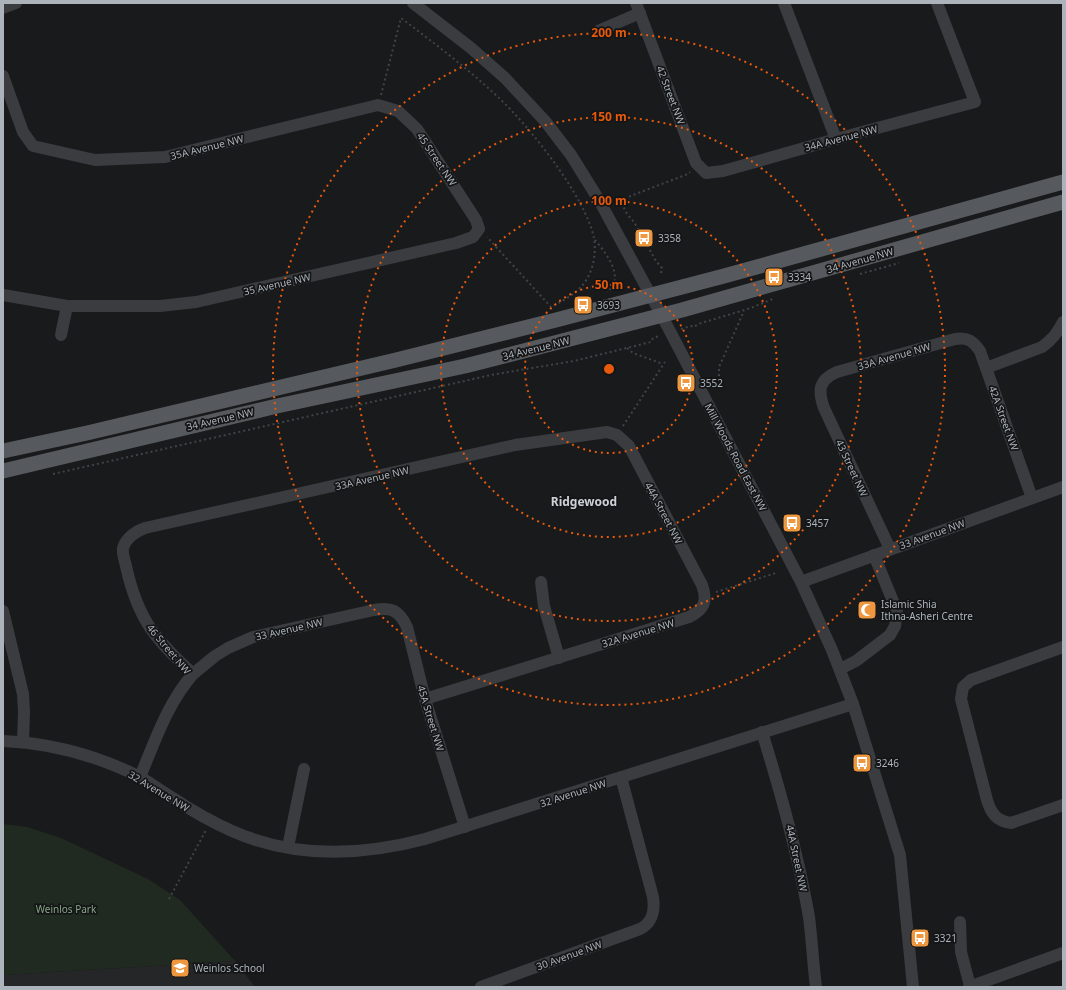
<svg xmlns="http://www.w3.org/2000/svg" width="1066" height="990" font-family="'Noto Sans',sans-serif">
<rect width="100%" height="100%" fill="#191a1b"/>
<polygon fill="#252628" points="235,961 255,987 3,987 3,975"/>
<polygon fill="#212a21" points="3,824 27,827 61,838 148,879 180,900 235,961 3,975"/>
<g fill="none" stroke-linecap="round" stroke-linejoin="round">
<g stroke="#404347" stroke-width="2" stroke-dasharray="2 3" stroke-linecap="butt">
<path d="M 381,95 L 401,18 C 434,43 467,68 498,97 C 530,127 585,196 594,238 C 596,251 594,266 588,277 C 580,292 566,299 551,307 L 487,237"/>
<path d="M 595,240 C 606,253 626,278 607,292"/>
<polyline points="661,273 662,268 656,261 634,222 627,214 620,200 688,174 690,172"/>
<polyline points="860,274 899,263"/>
<polyline points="613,286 621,289"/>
<polyline points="681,329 691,326 694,327 698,324 751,308 775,298"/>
<polyline points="627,348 633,353 663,364"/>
<polyline points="719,386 719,367 744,311"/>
<polyline points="623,426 665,362"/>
<polyline points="53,474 491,375 574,361 651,342 653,338 659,336"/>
<polyline points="716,592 776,573"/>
<polyline points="169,899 206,830"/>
</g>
<g stroke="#3a3c40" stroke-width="12">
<polyline points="413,3 471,48 505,78 545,121 571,155 599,200 662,316 801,582 832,650 853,704 900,855 913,987"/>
<polyline points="636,3 696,163 706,173 723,171 836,139 975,102 937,3"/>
<polyline points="784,3 836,139"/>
<polyline points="3,8 16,3"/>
<polyline points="598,31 640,13"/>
<polyline points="3,76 23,132 33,146 95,160 165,157 378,105 398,111 417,129 476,220 479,229 473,237 456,243 196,302 160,306 67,306 3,295"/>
<polyline points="61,335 67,306"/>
<path d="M 986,368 L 1042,347 C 1052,340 1057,333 1063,322"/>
<path d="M 890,549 L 824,408 C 818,391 818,380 837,372 L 955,339 C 968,337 973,341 980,351 L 1032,498"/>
<polyline points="541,582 544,606 559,658"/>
<polyline points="801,582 1063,487"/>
<polyline points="3,611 23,694 24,712 23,742"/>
<path d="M 1063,647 L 971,680 L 963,687 L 961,699 L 987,800 C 991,813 996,821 1011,823 L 1063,805"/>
<polyline points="840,669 856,661 890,635 895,626 897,611 874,555"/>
<path d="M 193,674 L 215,656 L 228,648 L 253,637 L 374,610 C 391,607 399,610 407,627 L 425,699 L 465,827"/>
<path d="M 762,732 C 781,793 798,854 809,917 C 812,940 813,964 816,987"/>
<path d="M 3,741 C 50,743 98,756 140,777 C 152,784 164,793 176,800 C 194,812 212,822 232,831 C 293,858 361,856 425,839 L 853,704"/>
<path d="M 140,777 C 155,741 167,704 193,674 C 178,660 163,646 151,629 C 138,610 131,589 126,566 C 125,561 122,554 123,548 C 126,538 136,531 145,528 L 515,445 L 607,432 L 617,435 L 629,446 L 702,585 C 708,601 704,610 689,617 L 425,699"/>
<polyline points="288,847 304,769"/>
<polyline points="960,922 961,952 970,986"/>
<path d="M 481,987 L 640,929 C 653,922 655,911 653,897 L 621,777"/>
<polyline points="969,987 1063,953"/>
</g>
<g stroke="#565a5f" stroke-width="15">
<polyline points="3,451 87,433 396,360 556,320 724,276 1063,182"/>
<polyline points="3,471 277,406 465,366 682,310 1063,202"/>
</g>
</g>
<g fill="none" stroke="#e8590c" stroke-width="2" stroke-dasharray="2 4">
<circle cx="609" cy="369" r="84"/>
<circle cx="609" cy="369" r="168"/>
<circle cx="609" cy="369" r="252"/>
<circle cx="609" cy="369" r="336"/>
</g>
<defs>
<g id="bus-square" transform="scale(1)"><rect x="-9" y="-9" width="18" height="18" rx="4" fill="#ee973f" stroke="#141516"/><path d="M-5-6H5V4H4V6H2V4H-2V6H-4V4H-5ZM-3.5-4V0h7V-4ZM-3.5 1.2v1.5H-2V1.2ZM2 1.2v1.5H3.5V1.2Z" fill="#fff"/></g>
<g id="mosque-square" transform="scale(1)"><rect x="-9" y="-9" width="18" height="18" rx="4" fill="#ee973f" stroke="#141516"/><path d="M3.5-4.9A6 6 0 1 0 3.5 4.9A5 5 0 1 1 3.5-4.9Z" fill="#fff"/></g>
<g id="school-square" transform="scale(1)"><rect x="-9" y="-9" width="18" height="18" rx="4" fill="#ee973f" stroke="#141516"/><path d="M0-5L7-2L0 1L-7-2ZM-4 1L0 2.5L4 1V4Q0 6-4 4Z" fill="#fff"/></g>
</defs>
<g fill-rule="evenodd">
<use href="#bus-square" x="644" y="238"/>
<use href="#bus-square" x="774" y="277"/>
<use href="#bus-square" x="583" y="305"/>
<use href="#bus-square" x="686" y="383"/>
<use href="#bus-square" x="792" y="523"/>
<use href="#mosque-square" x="867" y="610"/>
<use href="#bus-square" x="862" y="763"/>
<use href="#bus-square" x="920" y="938"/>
<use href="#school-square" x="180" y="968"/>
</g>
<g text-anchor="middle" stroke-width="3.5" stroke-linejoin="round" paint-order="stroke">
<g font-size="10" fill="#acb3bb" stroke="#141516">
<text transform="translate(671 95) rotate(69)" y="4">42 Street NW</text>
<text transform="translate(841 138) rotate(-15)" y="4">34A Avenue NW</text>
<text transform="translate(207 147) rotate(-14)" y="4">35A Avenue NW</text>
<text transform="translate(437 159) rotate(56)" y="4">45 Street NW</text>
<text transform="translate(860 260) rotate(-16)" y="4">34 Avenue NW</text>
<text transform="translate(277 284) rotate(-13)" y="4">35 Avenue NW</text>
<text transform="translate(536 348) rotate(-14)" y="4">34 Avenue NW</text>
<text transform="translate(894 356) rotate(-16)" y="4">33A Avenue NW</text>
<text transform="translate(1004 418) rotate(70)" y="4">42A Street NW</text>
<text transform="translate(220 419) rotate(-13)" y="4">34 Avenue NW</text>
<text transform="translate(736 457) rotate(62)" y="4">Mill Woods Road East NW</text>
<text transform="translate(852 468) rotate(65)" y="4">43 Street NW</text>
<text transform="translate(372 478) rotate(-13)" y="4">33A Avenue NW</text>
<text transform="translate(664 513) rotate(62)" y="4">44A Street NW</text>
<text transform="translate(932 534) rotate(-20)" y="4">33 Avenue NW</text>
<text transform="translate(289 629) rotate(-13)" y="4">33 Avenue NW</text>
<text transform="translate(638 633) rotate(-17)" y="4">32A Avenue NW</text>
<text transform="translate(169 649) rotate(50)" y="4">46 Street NW</text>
<text transform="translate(431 718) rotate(73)" y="4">45A Street NW</text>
<text transform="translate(159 791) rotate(31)" y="4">32 Avenue NW</text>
<text transform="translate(573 793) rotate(-18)" y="4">32 Avenue NW</text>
<text transform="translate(797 858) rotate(78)" y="4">44A Street NW</text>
<text transform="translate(569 955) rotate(-20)" y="4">30 Avenue NW</text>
</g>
<g font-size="10" fill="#acb3bb" stroke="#141516" text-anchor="start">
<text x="658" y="242">3358</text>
<text x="788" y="281">3334</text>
<text x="597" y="309">3693</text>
<text x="700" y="387">3552</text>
<text x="806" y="527">3457</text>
<text x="881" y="608">Islamic Shia<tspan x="881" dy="12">Ithna-Asheri Centre</tspan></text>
<text x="876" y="767">3246</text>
<text x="934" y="942">3321</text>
<text x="194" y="972">Weinlos School</text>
</g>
<g font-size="10" fill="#87a584" stroke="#141516">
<text x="66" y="913">Weinlos Park</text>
</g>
<g font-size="12" font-weight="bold" fill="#cdd1d7" stroke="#141516">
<text x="584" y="506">Ridgewood</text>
</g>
</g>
<circle cx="609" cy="369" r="6" fill="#e8590c" stroke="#141516" stroke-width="2"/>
<g font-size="12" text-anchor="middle" font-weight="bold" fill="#e8590c" stroke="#141516" stroke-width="3.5" stroke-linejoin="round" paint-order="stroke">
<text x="609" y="37">200 m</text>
<text x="609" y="121">150 m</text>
<text x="609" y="205">100 m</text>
<text x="609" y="289">50 m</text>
</g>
<rect width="1066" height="990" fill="none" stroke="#acb3bb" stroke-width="8"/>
</svg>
